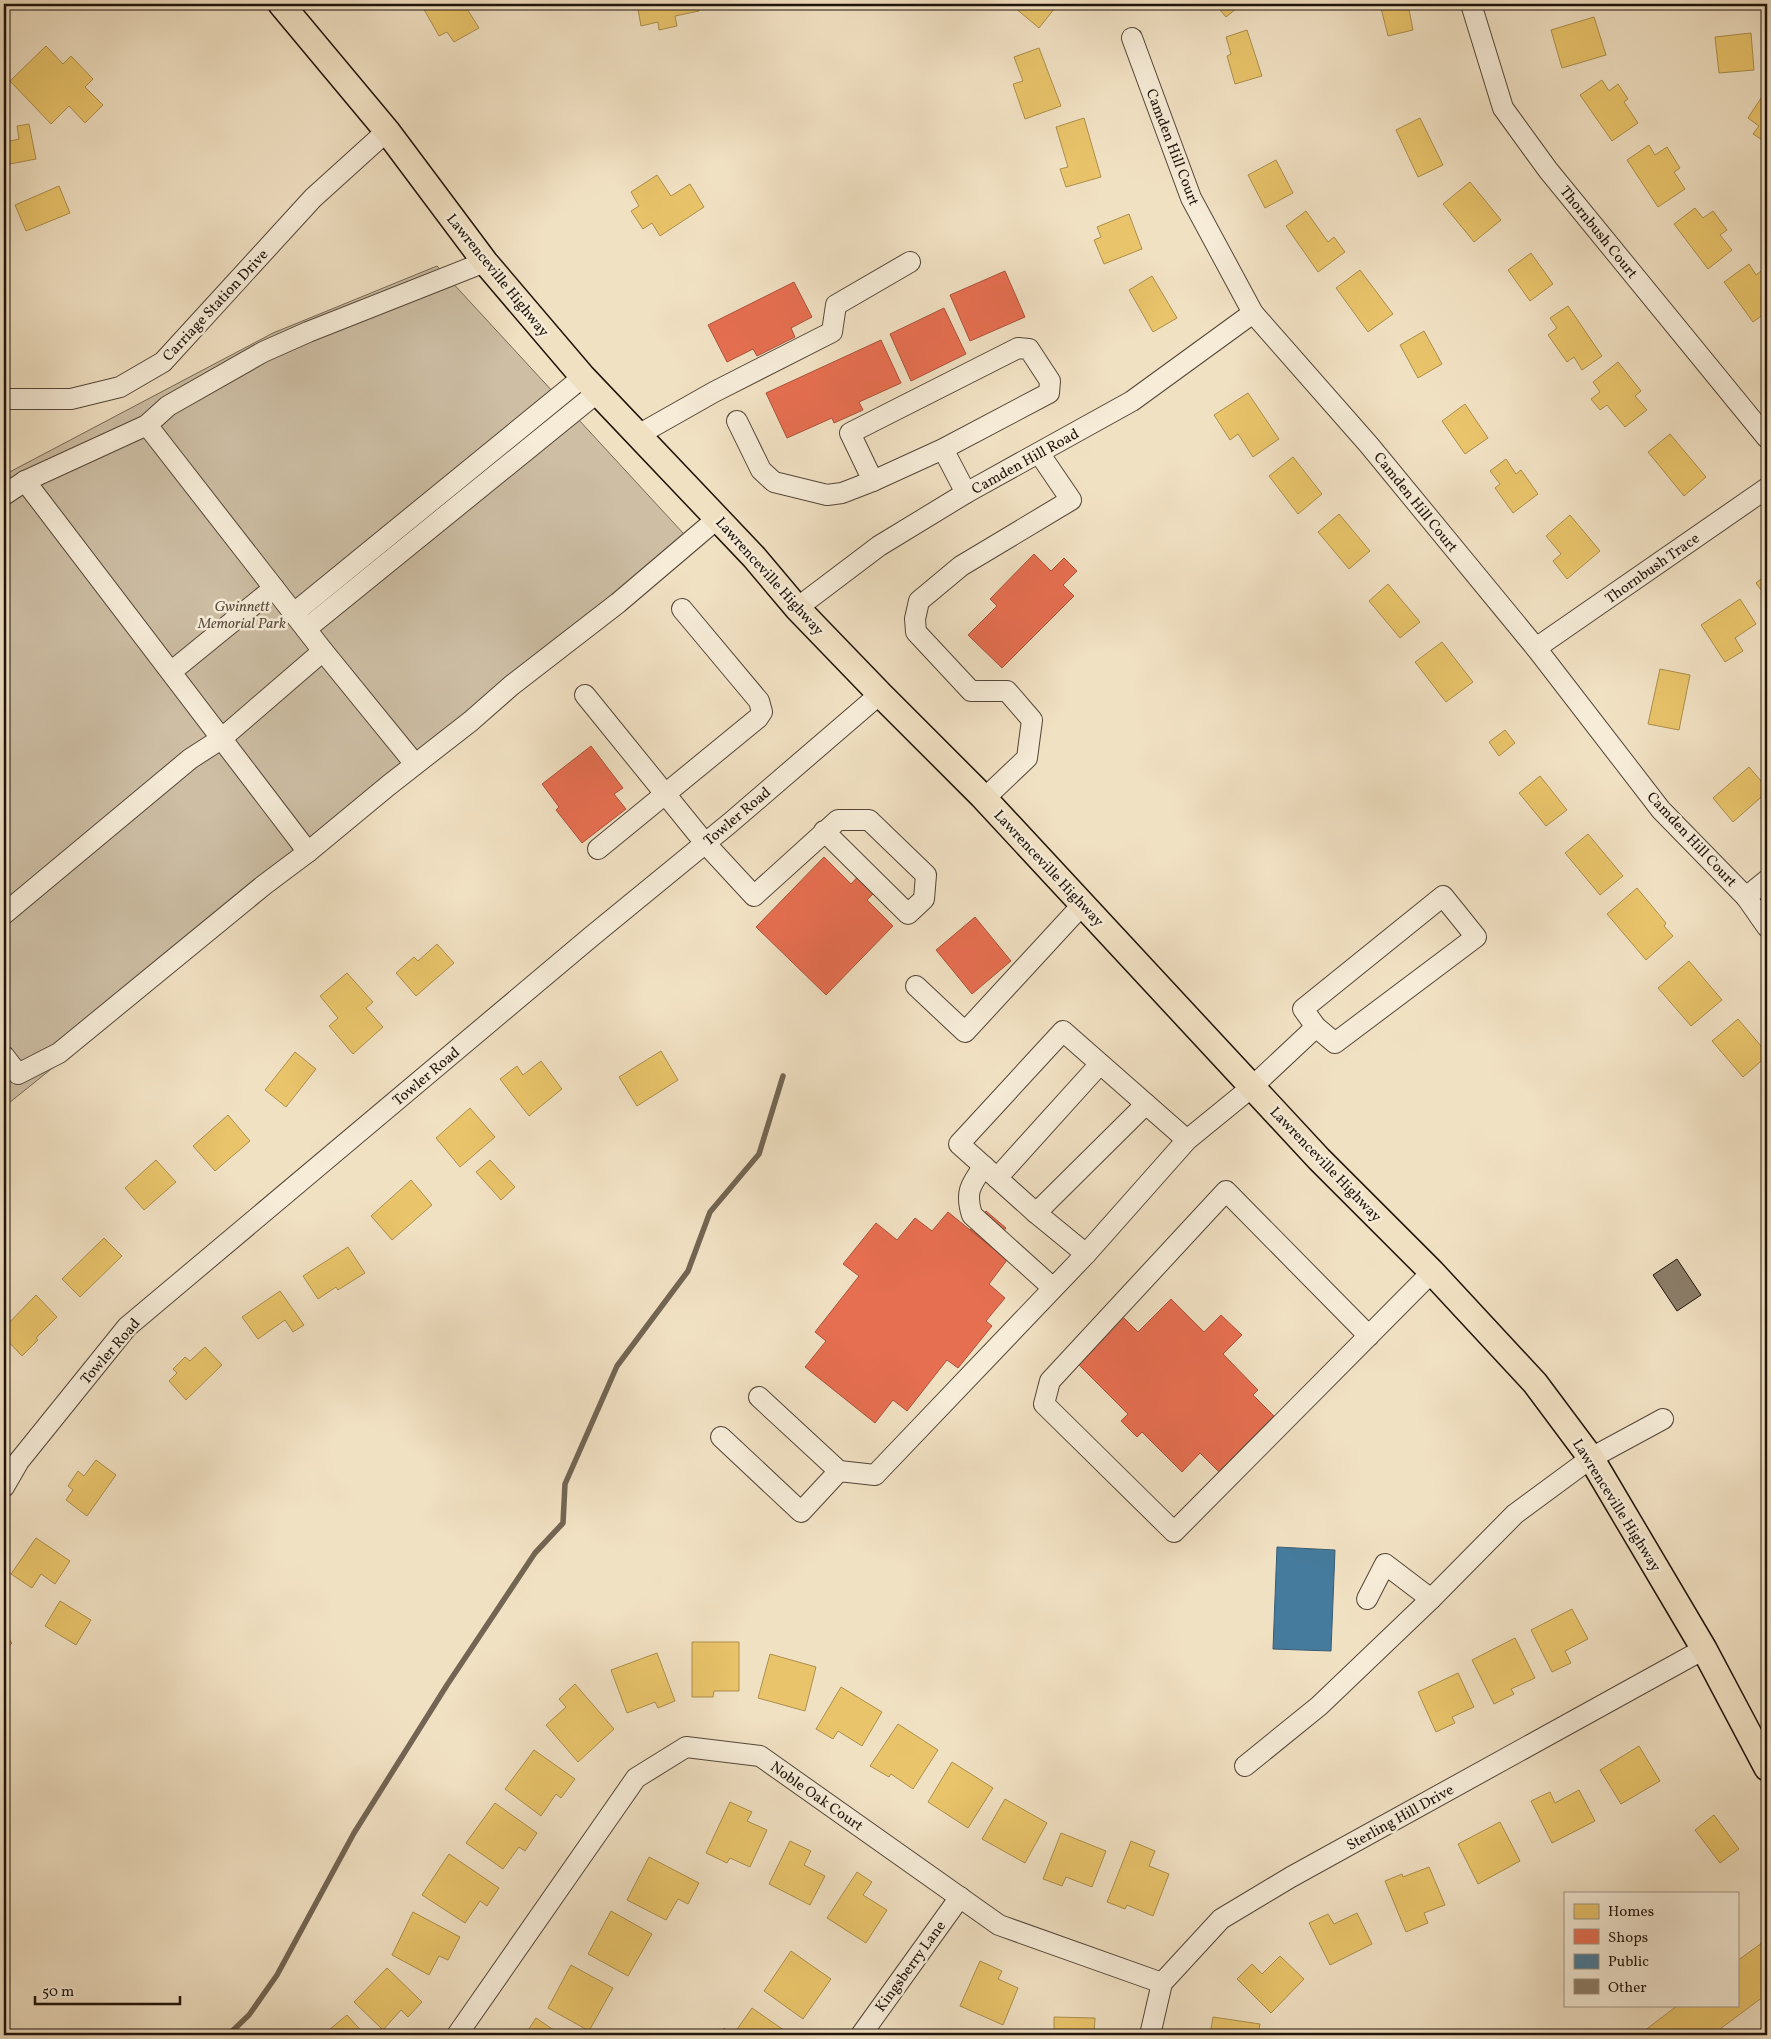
<svg xmlns="http://www.w3.org/2000/svg" width="1771" height="2039" font-family="Vollkorn,serif">
<rect width="100%" height="100%" fill="#f1e1c3"/>
<filter id="stains"><feTurbulence type="fractalNoise" baseFrequency=".004" numOctaves="4"/><feColorMatrix values="0 0 0 0 .2 0 0 0 0 .09 0 0 0 0 .02 0 0 0 .5 -.17"/></filter>
<radialGradient id="worn" r=".72"><stop offset=".6" stop-color="#630" stop-opacity="0"/><stop offset="1" stop-color="#630" stop-opacity=".3"/></radialGradient>
<polygon fill="#cdbea4" stroke="#766857" points="437,266 695,546 420,772 4,1107 4,475 273,333"/>
<g fill="#e9c46a" stroke="#ac8f4d">
<polygon points="425,4 464,4 479,28 454,42 447,32 439,36 422,6"/>
<polygon points="637,4 697,4 699,11 675,16 677,26 659,30 658,22 641,26"/>
<polygon points="1019,4 1058,4 1039,28 1015,8"/>
<polygon points="1215,4 1242,4 1226,17"/>
<polygon points="1380,4 1408,4 1413,30 1388,36"/>
<polygon points="1594,17 1606,55 1562,68 1551,30"/>
<polygon points="1247,30 1262,76 1235,84 1227,56 1231,54 1226,37"/>
<polygon points="1751,33 1754,70 1719,73 1715,37"/>
<polygon points="46,46 63,64 71,56 93,79 85,87 103,105 85,123 69,106 51,124 10,81"/>
<polygon points="1039,48 1061,106 1025,119 1013,84 1023,81 1014,57"/>
<polygon points="1602,80 1609,91 1618,84 1628,99 1624,102 1638,123 1612,141 1580,95"/>
<polygon points="1765,92 1767,94 1767,143 1753,134 1759,126 1748,118"/>
<polygon points="1084,118 1101,177 1066,187 1060,169 1068,167 1056,127"/>
<polygon points="1420,118 1443,165 1418,177 1396,130"/>
<polygon points="29,124 36,159 10,164 6,142 19,139 17,126"/>
<polygon points="1649,145 1655,155 1667,147 1680,168 1674,172 1685,189 1658,207 1627,160"/>
<polygon points="1276,160 1293,193 1265,208 1248,175"/>
<polygon points="657,175 671,196 690,184 704,207 660,236 652,223 643,229 631,211 639,206 631,192"/>
<polygon points="1470,182 1501,220 1474,242 1443,204"/>
<polygon points="59,186 70,213 26,231 15,205"/>
<polygon points="1695,208 1703,218 1713,211 1727,230 1720,235 1732,250 1708,269 1674,224"/>
<polygon points="1306,211 1328,242 1334,237 1345,252 1318,272 1286,226"/>
<polygon points="1129,214 1142,249 1104,264 1094,240 1101,237 1097,227"/>
<polygon points="1531,253 1553,284 1530,301 1508,270"/>
<polygon points="1749,264 1756,275 1765,268 1767,271 1767,312 1753,322 1724,282"/>
<polygon points="1360,270 1393,314 1368,332 1336,288"/>
<polygon points="1152,276 1177,318 1153,332 1129,290"/>
<polygon points="1568,306 1602,356 1582,370 1574,357 1567,362 1548,335 1557,328 1550,318"/>
<polygon points="1424,331 1442,364 1418,378 1400,345"/>
<polygon points="1618,362 1641,391 1635,396 1647,410 1625,427 1607,405 1600,410 1591,399 1600,392 1593,382"/>
<polygon points="1248,393 1279,439 1253,457 1238,434 1230,440 1214,415"/>
<polygon points="1465,404 1488,438 1465,454 1442,421"/>
<polygon points="1670,434 1706,477 1684,496 1648,452"/>
<polygon points="1293,457 1322,494 1298,514 1269,476"/>
<polygon points="1506,459 1516,474 1521,470 1538,494 1513,513 1495,488 1500,484 1490,471"/>
<polygon points="1339,514 1370,551 1349,569 1318,532"/>
<polygon points="1570,515 1600,551 1567,579 1553,561 1561,554 1546,536"/>
<polygon points="1767,574 1767,598 1756,583"/>
<polygon points="1388,584 1420,622 1400,638 1369,601"/>
<polygon points="1740,599 1756,624 1735,638 1743,651 1725,662 1701,625"/>
<polygon points="1442,642 1473,682 1446,702 1415,662"/>
<polygon points="1660,669 1690,675 1679,730 1648,724"/>
<polygon points="1505,730 1515,743 1499,756 1489,742"/>
<polygon points="1749,767 1767,788 1767,792 1733,822 1713,798"/>
<polygon points="1540,776 1567,810 1546,826 1519,793"/>
<polygon points="1588,834 1623,876 1600,895 1565,853"/>
<polygon points="1637,888 1666,923 1664,926 1673,936 1646,960 1607,914"/>
<polygon points="437,944 454,963 416,996 396,973 414,957 418,961"/>
<polygon points="1689,961 1722,1000 1691,1026 1658,988"/>
<polygon points="347,973 373,1002 366,1008 383,1027 353,1054 329,1026 338,1018 320,996"/>
<polygon points="1738,1019 1767,1053 1767,1056 1743,1077 1712,1041"/>
<polygon points="661,1051 678,1080 637,1106 619,1077"/>
<polygon points="295,1052 316,1069 286,1107 265,1090"/>
<polygon points="541,1061 562,1089 529,1116 500,1079 517,1066 523,1075"/>
<polygon points="470,1108 495,1137 460,1167 436,1138"/>
<polygon points="228,1115 250,1141 215,1171 193,1146"/>
<polygon points="156,1160 176,1182 144,1210 125,1188"/>
<polygon points="490,1160 515,1187 501,1200 476,1172"/>
<polygon points="411,1180 432,1205 392,1240 371,1216"/>
<polygon points="104,1238 122,1256 80,1297 62,1279"/>
<polygon points="348,1247 365,1273 338,1290 336,1287 318,1299 303,1276"/>
<polygon points="280,1291 304,1325 293,1332 285,1320 258,1339 242,1317"/>
<polygon points="36,1295 57,1317 36,1338 38,1340 22,1356 4,1337 4,1328"/>
<polygon points="205,1347 222,1365 186,1400 169,1381 177,1373 173,1369 185,1357 190,1361"/>
<polygon points="96,1460 116,1475 87,1516 66,1500 73,1490 68,1486 78,1471 84,1476"/>
<polygon points="36,1538 70,1561 55,1584 41,1574 32,1588 11,1574"/>
<polygon points="60,1601 91,1620 76,1645 45,1626"/>
<polygon points="1572,1609 1588,1639 1565,1651 1571,1663 1552,1672 1531,1630"/>
<polygon points="4,1633 12,1643 4,1651"/>
<polygon points="1515,1638 1535,1678 1511,1689 1514,1694 1494,1704 1472,1660"/>
<polygon points="692,1642 739,1642 739,1691 714,1691 713,1697 692,1697"/>
<polygon points="657,1653 675,1701 658,1708 655,1702 627,1713 611,1670"/>
<polygon points="770,1654 816,1667 805,1711 758,1698"/>
<polygon points="1458,1673 1474,1707 1452,1717 1455,1723 1436,1732 1418,1692"/>
<polygon points="575,1684 614,1729 578,1762 546,1725 566,1707 559,1699"/>
<polygon points="841,1687 882,1712 862,1746 838,1731 833,1739 816,1729"/>
<polygon points="898,1724 938,1750 913,1789 891,1774 889,1777 870,1766"/>
<polygon points="1639,1746 1660,1781 1621,1804 1600,1770"/>
<polygon points="534,1750 575,1779 561,1798 556,1794 541,1816 505,1789"/>
<polygon points="952,1762 993,1788 968,1828 928,1802"/>
<polygon points="1579,1790 1595,1821 1552,1843 1531,1801 1550,1792 1555,1803"/>
<polygon points="1005,1799 1047,1823 1025,1863 982,1839"/>
<polygon points="730,1802 752,1812 747,1821 767,1830 750,1867 730,1858 727,1863 706,1853"/>
<polygon points="495,1803 537,1833 525,1851 519,1847 503,1869 466,1843"/>
<polygon points="1714,1815 1739,1849 1720,1863 1695,1830"/>
<polygon points="1500,1822 1520,1861 1478,1884 1458,1844"/>
<polygon points="1061,1833 1106,1851 1092,1887 1066,1877 1062,1886 1043,1879"/>
<polygon points="790,1841 811,1851 804,1865 825,1876 810,1905 769,1884"/>
<polygon points="1131,1841 1155,1851 1149,1866 1169,1874 1153,1916 1127,1905 1125,1909 1107,1902"/>
<polygon points="449,1854 499,1888 487,1906 480,1901 465,1923 422,1895"/>
<polygon points="649,1857 699,1883 688,1904 678,1899 666,1920 627,1900"/>
<polygon points="1429,1867 1445,1905 1424,1913 1428,1923 1406,1932 1385,1881 1402,1874 1403,1877"/>
<polygon points="857,1872 872,1882 863,1895 887,1910 866,1943 827,1918"/>
<polygon points="611,1911 652,1934 628,1976 588,1954"/>
<polygon points="413,1912 460,1937 448,1960 439,1956 429,1975 392,1955"/>
<polygon points="1357,1913 1372,1944 1330,1965 1309,1923 1328,1914 1334,1924"/>
<polygon points="1766,1940 1767,1994 1712,2035 1639,2035 1678,2005 1737,2005 1737,1961"/>
<polygon points="791,1951 831,1979 803,2019 764,1991"/>
<polygon points="1280,1956 1304,1979 1271,2013 1237,1979 1252,1964 1262,1974"/>
<polygon points="980,1961 1002,1971 998,1979 1018,1988 1003,2025 960,2006"/>
<polygon points="571,1965 613,1988 589,2031 548,2008"/>
<polygon points="387,1968 422,2002 408,2017 401,2010 383,2030 354,2002"/>
<polygon points="752,2008 788,2033 786,2035 719,2035 724,2028 733,2035"/>
<polygon points="347,2015 365,2035 323,2035"/>
<polygon points="1054,2017 1095,2018 1094,2035 1054,2035"/>
<polygon points="1213,2017 1260,2024 1258,2035 1210,2035"/>
<polygon points="536,2018 561,2035 525,2035"/>
</g>
<g fill="#e76f51" stroke="#ab533c">
<polygon points="1005,271 1025,317 970,341 950,295"/>
<polygon points="794,282 812,317 791,328 795,337 757,356 753,349 727,362 708,325"/>
<polygon points="944,308 966,354 911,381 890,334"/>
<polygon points="881,340 901,383 859,402 863,410 834,423 832,418 787,438 766,393"/>
<polygon points="1034,554 1051,571 1064,558 1077,571 1063,585 1074,596 1002,668 968,635 997,606 990,599"/>
<polygon points="591,746 623,788 614,794 626,809 582,843 556,810 559,807 542,784"/>
<polygon points="824,857 851,884 863,871 880,887 867,900 893,926 826,995 756,927"/>
<polygon points="975,917 1011,961 972,994 936,950"/>
<polygon points="986,1211 1006,1228 991,1247 970,1230"/>
<polygon points="948,1212 1007,1260 989,1284 1005,1298 986,1321 992,1326 958,1368 947,1360 907,1411 893,1400 875,1423 805,1367 826,1341 815,1332 859,1276 843,1264 876,1223 897,1240 915,1218 932,1231"/>
<polygon points="1171,1299 1204,1332 1221,1315 1242,1335 1223,1354 1258,1390 1253,1395 1274,1416 1219,1472 1200,1453 1182,1472 1142,1432 1137,1437 1121,1421 1128,1414 1076,1362 1122,1316 1138,1332"/>
</g>
<polygon fill="#457b9d" stroke="#3a5c71" points="1277,1547 1335,1550 1331,1651 1273,1649"/>
<g fill="none" stroke-linecap="round" stroke-linejoin="round">
<polyline stroke="#726553" stroke-width="5.5" points="228,2035 249,2015 277,1975 354,1833 447,1685 535,1553 563,1523 565,1484 617,1366 688,1271 710,1212 759,1154 783,1076"/>
</g>
<polygon fill="#8c7e6a" stroke="#1f130a" points="1677,1259 1701,1295 1677,1311 1653,1275"/>
<g fill="none" stroke-linecap="round" stroke-linejoin="round">
<g stroke="#544638" stroke-width="22">
<g id="minor">
<polyline points="1471,4 1503,108 1548,170 1767,438"/>
<polyline points="1132,38 1191,198 1253,313 1369,445 1536,648 1661,810 1746,897 1767,927"/>
<polyline points="4,399 71,399 120,387 163,362 313,198 387,131"/>
<polyline points="737,421 761,470 774,482 827,495 842,493 873,481"/>
<polyline points="147,425 323,651 415,764"/>
<polyline points="638,435 714,392 832,332 836,305 910,262"/>
<polyline points="943,449 873,481 850,433 1018,348 1029,349 1050,381 1049,393 943,449 966,493"/>
<polyline points="25,481 308,852"/>
<polyline points="4,495 25,481 147,425 168,406 263,352 308,332 485,262"/>
<polyline points="797,608 879,546 966,493 1132,401 1253,313"/>
<polyline points="294,613 583,377"/>
<polyline points="306,629 598,392"/>
<polyline points="1536,648 1767,488"/>
<polyline points="172,671 274,588"/>
<polyline points="585,695 705,843 754,896 838,820 869,820 926,875 924,899 908,914 824,831"/>
<polyline points="985,798 1027,758 1032,720 1007,691 971,691 916,632 915,619 919,601 961,566 1071,500 1039,453"/>
<polyline points="598,849 758,718 762,712 759,701 682,609"/>
<polyline points="1746,897 1767,880"/>
<polyline points="4,914 190,759 221,739 323,651"/>
<polyline points="916,986 965,1032 1083,904"/>
<polyline points="4,1056 18,1074 59,1053 264,885 308,852 389,785 471,721 512,685 618,603 718,518"/>
<polyline points="1187,1140 1086,1254 1036,1213 959,1144 1063,1031 1187,1140 1252,1087 1316,1027 1303,1009 1443,896 1476,937 1335,1043 1316,1027"/>
<path d="M 984,1166 C 970,1185 965,1193 972,1215 L 1053,1288"/>
<polyline points="997,1178 1100,1064"/>
<polyline points="1036,1213 1146,1104"/>
<polyline points="1369,1336 1226,1191 1050,1381 1044,1404 1174,1532 1432,1272"/>
<polyline points="759,1397 839,1471"/>
<polyline points="721,1437 801,1512 839,1471 875,1475 1086,1254"/>
<polyline points="4,1487 19,1461 127,1327 592,936 730,823 880,694"/>
<polyline points="1367,1599 1385,1564 1431,1599"/>
<polyline points="1245,1766 1319,1706 1431,1599 1515,1514 1591,1458 1663,1419"/>
<polyline points="457,2035 636,1778 686,1747 760,1756 999,1925 1162,1983"/>
<polyline points="861,2035 960,1897"/>
<polyline points="1150,2035 1162,1983 1221,1919 1291,1877 1704,1649"/>
</g>
</g>
<g stroke="#1f130a" stroke-width="28">
<polyline id="major" points="281,4 387,131 485,262 583,377 754,557 797,608 880,694 982,796 1319,1159 1432,1272 1535,1383 1591,1458 1704,1649 1767,1768"/>
</g>
<use href="#minor" stroke="#f6ecd8" stroke-width="20"/>
<use href="#major" stroke="#f1e1c3" stroke-width="25"/>
</g>
<g text-anchor="middle" stroke-width="5" stroke-linejoin="round" paint-order="stroke">
<g font-size="15" fill="#1f130a" stroke="#f6ecd8">
<text transform="translate(1173 147) rotate(69)" y="5">Camden Hill Court</text>
<text transform="translate(1599 232) rotate(51)" y="5">Thornbush Court</text>
<text transform="translate(498 275) rotate(51)" y="5">Lawrenceville Highway</text>
<text transform="translate(215 305) rotate(-47)" y="5">Carriage Station Drive</text>
<text transform="translate(1025 461) rotate(-29)" y="5">Camden Hill Road</text>
<text transform="translate(1416 502) rotate(51)" y="5">Camden Hill Court</text>
<text transform="translate(1652 568) rotate(-35)" y="5">Thornbush Trace</text>
<text transform="translate(770 576) rotate(48)" y="5">Lawrenceville Highway</text>
<text transform="translate(737 816) rotate(-40)" y="5">Towler Road</text>
<text transform="translate(1692 839) rotate(47)" y="5">Camden Hill Court</text>
<text transform="translate(1049 868) rotate(47)" y="5">Lawrenceville Highway</text>
<text transform="translate(426 1076) rotate(-40)" y="5">Towler Road</text>
<text transform="translate(1326 1164) rotate(46)" y="5">Lawrenceville Highway</text>
<text transform="translate(110 1351) rotate(-49)" y="5">Towler Road</text>
<text transform="translate(1617 1505) rotate(58)" y="5">Lawrenceville Highway</text>
<text transform="translate(817 1796) rotate(35)" y="5">Noble Oak Court</text>
<text transform="translate(1400 1817) rotate(-29)" y="5">Sterling Hill Drive</text>
<text transform="translate(910 1966) rotate(-54)" y="5">Kingsberry Lane</text>
</g>
<g font-size="15" font-style="italic" fill="#5c4f40" stroke="#f6ecd8">
<text x="242" y="611">Gwinnett<tspan x="242" dy="17">Memorial Park</tspan></text>
</g>
</g>
<rect width="1771" height="2039" fill="none" stroke="#f1e1c3" stroke-width="20"/>
<rect x="5" y="5" width="1761" height="2029" fill="none" stroke="#1f130a" stroke-width="2.5"/>
<rect x="10" y="10" width="1751" height="2019" fill="none" stroke="#1f130a"/>
<rect x="1564" y="1892" width="175" height="115" fill="#f6ecd8" stroke="#a09586"/>
<rect x="1574" y="1904" width="25" height="15" fill="#e9c46a" stroke="#a09586"/>
<text x="1608" y="1916" font-size="15" fill="#1f130a">Homes</text>
<rect x="1574" y="1929" width="25" height="15" fill="#e76f51" stroke="#a09586"/>
<text x="1608" y="1942" font-size="15" fill="#1f130a">Shops</text>
<rect x="1574" y="1954" width="25" height="15" fill="#457b9d" stroke="#a09586"/>
<text x="1608" y="1966" font-size="15" fill="#1f130a">Public</text>
<rect x="1574" y="1979" width="25" height="15" fill="#8c7e6a" stroke="#a09586"/>
<text x="1608" y="1992" font-size="15" fill="#1f130a">Other</text>
<path d="M35 1996v8h145v-8" fill="none" stroke="#1f130a" stroke-width="2.5"/>
<text x="42" y="1996" font-size="15" fill="#1f130a" stroke="#f6ecd8" stroke-width="4" paint-order="stroke">50 m</text>
<rect width="100%" height="100%" filter="url(#stains)"/>
<rect width="100%" height="100%" fill="url(#worn)"/>
</svg>
